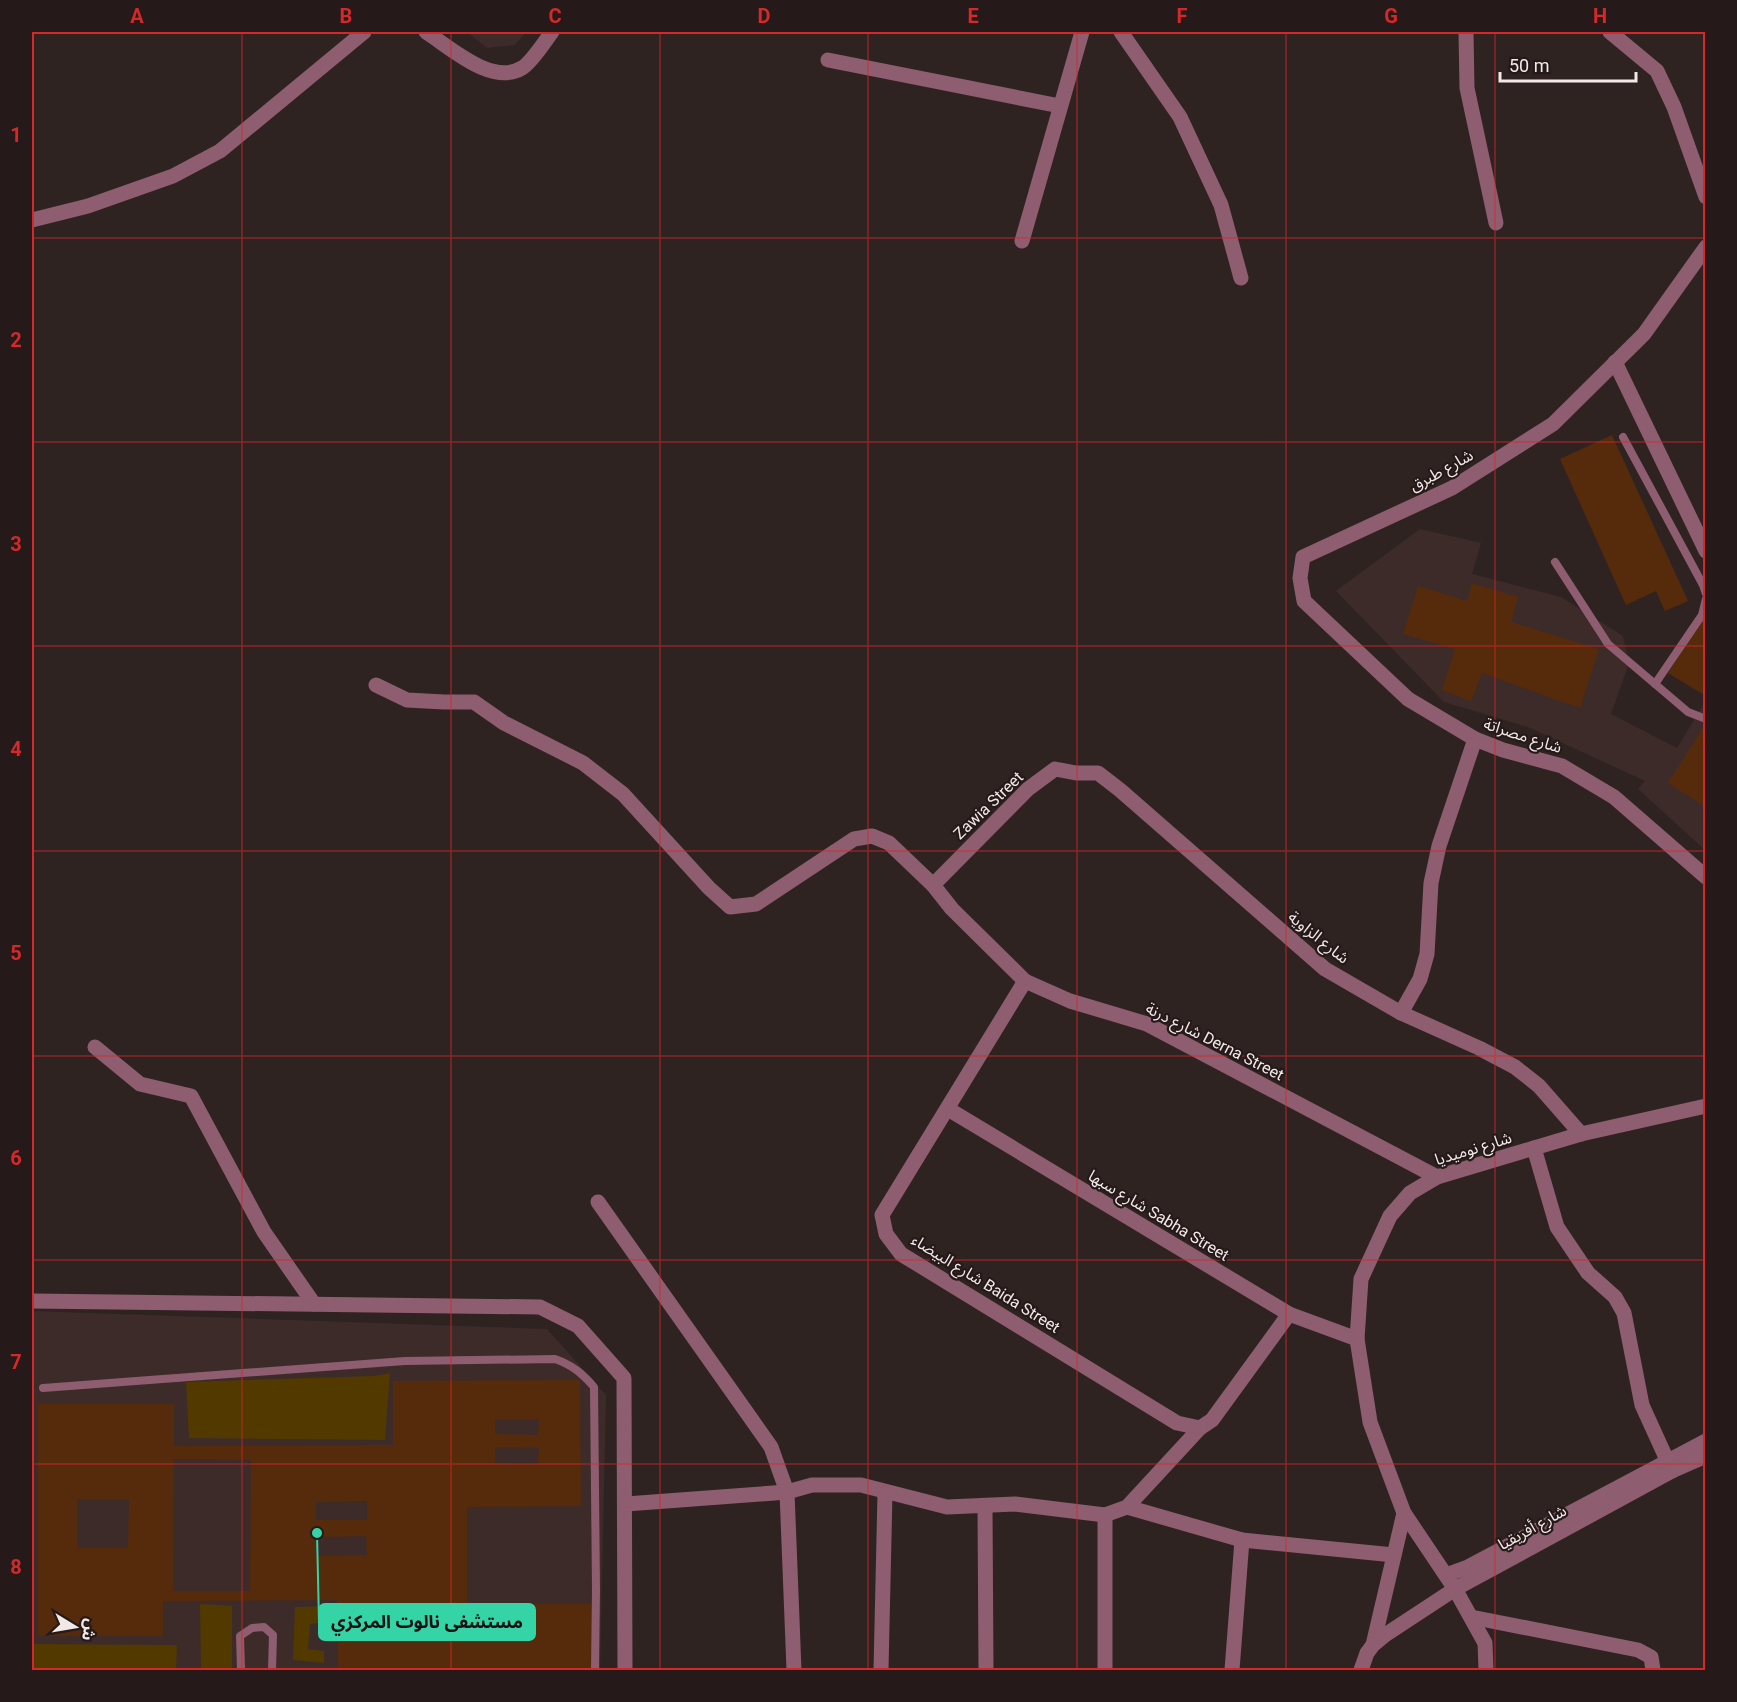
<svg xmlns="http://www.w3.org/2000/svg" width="1737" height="1702" font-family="Roboto,'Noto Sans Arabic',sans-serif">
<rect width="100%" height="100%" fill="#2f2322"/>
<g fill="#3d2b2a">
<polygon points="467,32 526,32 515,45 487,48"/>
<polygon points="1420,529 1481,543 1472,574 1561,597 1623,636 1629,663 1611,714 1677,748 1705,702 1705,850 1638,789 1645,781 1528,727 1444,702 1336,591"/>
<polygon points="32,1311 547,1329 606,1395 600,1670 32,1670"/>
</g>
<g fill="#523900">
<polygon points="390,1373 385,1440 189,1438 186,1382 374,1376"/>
<polygon points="200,1604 232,1606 232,1670 201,1670"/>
<polygon points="336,1606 338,1621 310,1624 308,1649 324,1651 324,1663 293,1660 295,1607"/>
<polygon points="32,1644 177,1645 176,1670 32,1670"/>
</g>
<g fill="#562b0b" fill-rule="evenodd">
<polygon points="1612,435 1688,601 1665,611 1656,591 1626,605 1560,459"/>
<polygon points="1472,583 1518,597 1511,622 1599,649 1580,708 1482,673 1471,701 1442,690 1455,649 1403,634 1418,586 1467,601"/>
<polygon points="1706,613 1706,696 1668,673"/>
<polygon points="1706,723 1706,807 1668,783"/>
<path d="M 580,1380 L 581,1506 L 467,1507 L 467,1604 L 592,1604 L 592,1670 L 338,1670 L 337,1600 L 163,1601 L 163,1636 L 38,1636 L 38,1404 L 174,1404 L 174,1446 L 393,1445 L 393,1381 ZM 495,1419 L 539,1419 L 538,1435 L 495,1434 ZM 495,1447 L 539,1448 L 538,1464 L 495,1463 ZM 174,1459 L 251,1460 L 250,1591 L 173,1591 ZM 77,1499 L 129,1499 L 128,1548 L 77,1548 ZM 367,1501 L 367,1520 L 316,1520 L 316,1502 ZM 366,1536 L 367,1555 L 316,1556 L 316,1537 Z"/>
</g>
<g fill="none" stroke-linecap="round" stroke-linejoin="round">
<g stroke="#8e5d70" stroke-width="8">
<polyline points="1623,437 1703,585 1706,594"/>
<polyline points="1555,562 1608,644 1688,712 1706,719"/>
<polyline points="1655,684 1702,615 1706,599"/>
<path d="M 43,1388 L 405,1361 L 555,1359 C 572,1365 582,1373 594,1387 L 596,1590 L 595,1670"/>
<polyline points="241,1670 240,1636 252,1628 264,1627 273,1635 272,1670"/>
</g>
<g stroke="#8e5d70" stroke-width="15">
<path d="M 426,32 C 451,48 492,86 522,68 C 532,62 545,41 552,32"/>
<polyline points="1121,32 1180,117 1221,205 1241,278"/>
<polyline points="1466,32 1467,88 1496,223"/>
<polyline points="1610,32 1657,71 1674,107 1706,197"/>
<polyline points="828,60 1060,106"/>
<polyline points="32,220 88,206 173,176 220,151 364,32"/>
<polyline points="1022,241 1082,32"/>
<polyline points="1706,247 1644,334 1553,424 1452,488 1303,557 1300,578 1304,601 1408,699 1475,739 1503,750 1562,766 1614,797 1706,877"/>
<polyline points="1615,362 1706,551"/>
<polyline points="376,685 407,700 444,702 474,702 504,723 583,763 623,794 709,888 730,907 756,904 854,839 872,836 889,843 933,885 952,909 1025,981 1070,1001 1147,1024 1437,1177"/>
<polyline points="933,885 1028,789 1055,769 1076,773 1098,773 1120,790 1325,969 1401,1013 1479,1048 1515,1067 1539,1086 1581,1134"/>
<polyline points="1025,981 882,1215 886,1234 901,1254 1177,1423 1200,1428 1212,1420 1289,1314"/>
<polyline points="1401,1013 1420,979 1427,954 1431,883 1439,846 1475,739"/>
<polyline points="95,1047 140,1084 191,1096 264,1232 314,1304"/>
<polyline points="948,1109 1289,1314 1357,1339"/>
<polyline points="1534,1148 1557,1227 1588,1273 1615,1297 1624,1313 1642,1405 1672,1471"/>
<polyline points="598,1202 771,1447 787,1492 794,1670"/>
<polyline points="32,1301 540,1307 578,1326 624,1378 625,1670"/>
<polyline points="626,1504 787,1492 812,1485 861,1485 947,1507 1015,1504 1105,1515 1105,1670"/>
<polyline points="985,1507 986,1670"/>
<polyline points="1127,1507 1242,1540 1394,1555"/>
<polyline points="1105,1515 1127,1507 1200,1428"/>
<polyline points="1446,1575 1468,1567 1706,1441"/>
<polyline points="1471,1617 1638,1650 1651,1657 1653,1670"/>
<polyline points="1373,1645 1404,1513"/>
<polyline points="881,1670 885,1493"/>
<polyline points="1232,1670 1242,1540"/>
<polyline points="1361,1670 1367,1653 1373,1645 1385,1635 1455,1589 1672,1471 1706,1456"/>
<polyline points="1486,1670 1485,1643 1455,1589 1404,1513 1370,1422 1357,1339 1361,1279 1390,1216 1410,1193 1437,1177 1581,1134 1706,1106"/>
</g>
</g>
<path fill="none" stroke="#d62828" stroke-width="1.5" stroke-opacity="0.55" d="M 242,32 L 242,1670M 451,32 L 451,1670M 660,32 L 660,1670M 868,32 L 868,1670M 1077,32 L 1077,1670M 1286,32 L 1286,1670M 1495,32 L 1495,1670M 32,238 L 1706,238M 32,442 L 1706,442M 32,646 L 1706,646M 32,851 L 1706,851M 32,1056 L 1706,1056M 32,1260 L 1706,1260M 32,1464 L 1706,1464"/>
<g text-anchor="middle" stroke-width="4.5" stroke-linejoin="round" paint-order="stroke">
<g font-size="16" fill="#f1e9e8" stroke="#251a19">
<text transform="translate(1441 470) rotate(-29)" y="6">شارع طبرق</text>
<text transform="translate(1523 735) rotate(18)" y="6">شارع مصراتة</text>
<text transform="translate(988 805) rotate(-44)" y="6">Zawia Street</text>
<text transform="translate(1319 937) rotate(39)" y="6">شارع الزاوية</text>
<text transform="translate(1215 1041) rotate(27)" y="6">شارع درنة Derna Street</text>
<text transform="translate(1473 1148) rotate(-17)" y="6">شارع نوميديا</text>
<text transform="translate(1159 1215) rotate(31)" y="6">شارع سبها Sabha Street</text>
<text transform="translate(986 1283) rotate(32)" y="6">شارع البيضاء Baida Street</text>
<text transform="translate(1532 1527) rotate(-29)" y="6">شارع أفريقيا</text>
</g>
</g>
<path fill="none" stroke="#35d4a7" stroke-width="2" d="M317 1533L319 1622"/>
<circle fill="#35d4a7" stroke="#251a19" stroke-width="2" cx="317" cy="1533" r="6"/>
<rect fill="#35d4a7" stroke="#35d4a7" stroke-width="2" x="319" y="1604" width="216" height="36" rx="6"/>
<g font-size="18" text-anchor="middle" font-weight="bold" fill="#111">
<text x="427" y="1628">مستشفى نالوت المركزي</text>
</g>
<rect width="1737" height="1702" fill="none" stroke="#251a19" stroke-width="66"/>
<g transform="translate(75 1627) rotate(101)" stroke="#251a19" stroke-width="4.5" paint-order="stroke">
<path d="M0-4.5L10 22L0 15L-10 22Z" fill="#f1e9e8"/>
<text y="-9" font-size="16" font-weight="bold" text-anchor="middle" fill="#f1e9e8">ش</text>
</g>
<path d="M1500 72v9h136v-9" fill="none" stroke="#f1e9e8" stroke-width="3"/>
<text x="1509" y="72" font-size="18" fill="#f1e9e8" stroke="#251a19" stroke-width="4.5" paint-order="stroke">50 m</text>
<rect x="33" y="33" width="1671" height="1636" fill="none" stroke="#d62828" stroke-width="2"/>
<g font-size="20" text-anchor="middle" font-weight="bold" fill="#d62828">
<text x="137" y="23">A</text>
<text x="346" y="23">B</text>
<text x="555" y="23">C</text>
<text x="764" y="23">D</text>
<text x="973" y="23">E</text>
<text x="1182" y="23">F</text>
<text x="1391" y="23">G</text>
<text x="1600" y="23">H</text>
<text x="16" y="142">1</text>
<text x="16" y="347">2</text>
<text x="16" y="551">3</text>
<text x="16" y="756">4</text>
<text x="16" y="960">5</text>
<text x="16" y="1165">6</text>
<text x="16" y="1369">7</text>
<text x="16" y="1574">8</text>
</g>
</svg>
